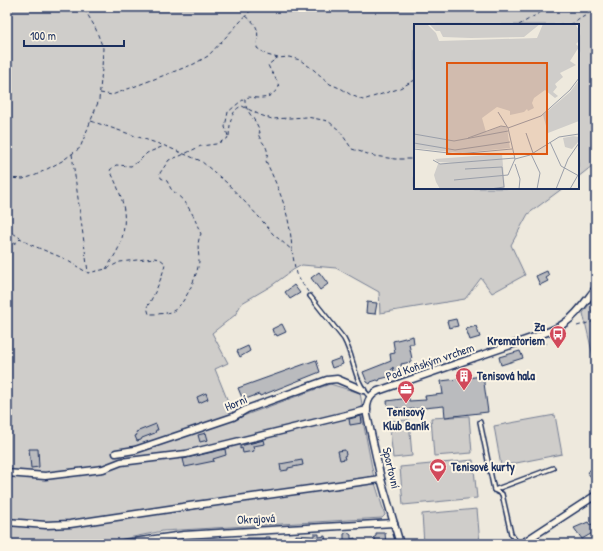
<svg xmlns="http://www.w3.org/2000/svg" width="603" height="551" font-family="'Patrick Hand',sans-serif">
<rect width="100%" height="100%" fill="#eee9dd"/>
<filter id="ink" filterUnits="userSpaceOnUse"><feTurbulence type="fractalNoise" baseFrequency=".025" numOctaves="2"/><feDisplacementMap in="SourceGraphic" scale="8" xChannelSelector="R" yChannelSelector="G"/><feConvolveMatrix kernelMatrix="1 2 1 2 8 2 1 2 1" color-interpolation-filters="sRGB"/></filter>
<g filter="url(#ink)">
<g fill="#cfcdca" stroke="#757e94">
<polygon points="7,7 596,7 596,170 592,166 578,177 578,25 415,25 415,188 563,188 528,214 511,245 525,275 492,293 481,278 465,299 380,313 379,292 336,268 302,265 293,270 271,286 242,303 235,315 212,333 228,363 215,369 235,419 330,384 360,393 362,404 361,411 375,483 385,515 382,518 163,531 98,544 7,544"/>
<polygon points="596,295 596,369 583,313"/>
<polygon points="555,415 562,454 501,466 494,426"/>
<polygon points="469,416 472,453 434,456 431,418"/>
<polygon points="409,420 412,456 393,458 389,421"/>
<polygon points="473,460 477,498 403,505 400,467"/>
<polygon points="477,509 480,544 424,544 422,514"/>
</g>
<g fill="#babbbe" stroke="#1b2f5e">
<polygon points="547,271 549,276 546,278 548,281 540,285 536,276"/>
<polygon points="319,272 328,284 320,290 311,278"/>
<polygon points="294,285 300,293 290,299 285,292"/>
<polygon points="367,302 377,303 375,314 366,313"/>
<polygon points="456,319 458,326 449,328 447,321"/>
<polygon points="282,324 286,332 277,336 276,334 274,335 272,329"/>
<polygon points="476,326 480,337 470,340 466,329"/>
<polygon points="413,336 414,344 409,344 412,359 411,359 411,362 401,364 403,375 395,377 393,367 388,377 380,379 379,381 377,380 371,382 370,384 367,382 363,372 391,361 390,354 395,353 393,341"/>
<polygon points="248,346 250,351 240,357 237,351"/>
<polygon points="520,351 523,358 501,365 499,357"/>
<polygon points="341,358 343,364 332,368 330,362"/>
<polygon points="316,360 320,372 260,396 259,394 243,400 238,388"/>
<polygon points="483,376 488,412 445,417 444,406 404,410 398,408 388,409 387,401 409,398 409,401 426,400 425,396 443,394 441,381"/>
<polygon points="206,393 208,399 199,403 197,397"/>
<polygon points="361,416 362,423 350,425 349,419"/>
<polygon points="156,424 158,430 156,430 155,433 142,438 141,440 137,441 135,436 137,435 136,432"/>
<polygon points="206,433 208,440 200,442 198,435"/>
<polygon points="264,440 265,444 253,446 254,451 243,453 242,448 240,449 240,446"/>
<polygon points="29,449 38,449 39,467 31,468"/>
<polygon points="225,449 226,455 213,459 214,461 185,467 183,459"/>
<polygon points="345,450 346,455 344,456 345,459 340,460 338,451"/>
<polygon points="302,460 303,465 288,468 288,470 281,471 280,464"/>
<polygon points="596,466 596,474 591,477 587,472"/>
<polygon points="588,522 590,525 596,522 596,531 582,539 574,528"/>
<polygon points="347,532 351,535 351,539 355,538 355,544 344,544 344,534"/>
<polygon points="376,533 385,533 386,544 376,543 376,540 373,538 376,536"/>
<polygon points="314,534 319,534 319,537 325,536 326,542 320,543 320,544 290,544 290,539 296,538 296,535 314,536"/>
<polygon points="265,537 270,537 270,544 247,544 247,538 265,538"/>
</g>
<g fill="none" stroke-linecap="round" stroke-linejoin="round">
<g stroke="#1b2f5e" stroke-width="6">
<g id="service">
<path d="M 310,296 L 344,339 C 355,359 353,381 370,397"/>
<polyline points="480,422 494,490 502,494 511,534 518,544"/>
<polyline points="494,490 553,468"/>
</g>
</g>
<g stroke="#1b2f5e" stroke-width="9">
<g id="minor">
<polyline points="116,453 135,450 233,417 247,409 327,380 337,379 363,390"/>
<polyline points="7,473 45,476 103,469 121,462 186,454 367,410"/>
<polyline points="7,522 46,525 70,524 196,505 381,479"/>
<polyline points="119,544 184,535 394,523"/>
<path d="M 400,544 L 381,479 L 367,415 C 366,404 368,396 378,391 L 537,336 C 547,332 558,329 566,322 C 578,314 587,299 596,288"/>
<polyline points="521,544 596,495"/>
</g>
</g>
<g stroke="#1b2f5e" stroke-width="1" stroke-dasharray="4 3" stroke-linecap="butt">
<path d="M 246,16 C 260,27 258,31 257,48 L 267,55 L 278,58 L 289,57 L 300,60 L 314,70 L 330,84 L 342,89 L 351,95 L 363,100 L 398,89 L 415,80"/>
<polyline points="519,25 541,12 544,7"/>
<polyline points="570,25 596,9"/>
<polyline points="100,93 112,95 194,64 208,56 254,7"/>
<path d="M 245,99 C 244,112 258,120 260,133 L 258,133 C 261,145 271,145 266,161 C 281,194 290,214 292,250"/>
<polyline points="91,121 165,146 201,161 227,183 259,217 273,234 292,250 296,274 308,292"/>
<path d="M 228,136 L 225,127 L 228,112 C 233,108 239,102 246,98 C 250,96 253,98 258,98 C 268,99 274,94 279,87 C 277,78 271,73 268,65 L 277,58"/>
<path d="M 229,136 C 230,125 230,110 242,106 L 260,115 L 272,119 L 307,117 L 328,121 L 339,130 L 352,149 L 374,156 L 395,159 L 415,159"/>
<polyline points="72,154 88,272"/>
<polyline points="7,178 23,179 36,175 62,161 80,148 99,100 102,69 103,48 95,27 83,7"/>
<path d="M 7,229 L 29,244 L 63,258 L 88,273 L 106,269 L 120,262 L 154,258 L 160,259 L 165,263 C 164,274 153,298 147,307 L 149,314 C 157,314 166,314 173,311 C 185,305 198,274 199,261 C 199,251 196,243 201,234 L 193,215 L 185,202 L 171,189 L 167,181 L 161,178 L 160,173 L 169,160 L 180,156 L 201,146 L 216,144 L 227,139 L 228,137"/>
<polyline points="7,247 17,242 21,238"/>
<path d="M 106,269 C 111,261 118,251 121,242 C 129,213 122,196 110,170 L 116,165 L 131,166 L 139,161 L 147,153 L 164,146"/>
<polyline points="596,304 592,310 596,323"/>
<polyline points="577,326 595,321"/>
<polyline points="544,341 548,345"/>
</g>
<use href="#service" stroke="#fcf5e5" stroke-width="3"/>
<use href="#minor" stroke="#fcf5e5" stroke-width="6"/>
</g>
</g>
<defs>
<g id="bus-pin" transform="scale(0.9)"><path d="M0 17L-7.5 6A9.5 9.5 0 1 1 7.5 6Z" fill="#d1495b" stroke="#fcf5e5"/><path d="M-5-6H5V4H4V6H2V4H-2V6H-4V4H-5ZM-3.5-4V0h7V-4ZM-3.5 1.2v1.5H-2V1.2ZM2 1.2v1.5H3.5V1.2Z" fill="#fff"/></g>
<g id="building-pin" transform="scale(0.9)"><path d="M0 17L-7.5 6A9.5 9.5 0 1 1 7.5 6Z" fill="#d1495b" stroke="#fcf5e5"/><path d="M-4-6H4V6H1V3H-1V6H-4ZM-2.5-4.3h1.7v1.8h-1.7ZM.8-4.3h1.7v1.8H.8ZM-2.5-1h1.7V.8h-1.7ZM.8-1h1.7V.8H.8Z" fill="#fff"/></g>
<g id="office-pin" transform="scale(0.9)"><path d="M0 17L-7.5 6A9.5 9.5 0 1 1 7.5 6Z" fill="#d1495b" stroke="#fcf5e5"/><path d="M-6-3h4V-5.5h4V-3h4V5H-6ZM-1-4.5V-3h2v-1.5ZM-6 0V1H6V0Z" fill="#fff"/></g>
<g id="stadium-pin" transform="scale(0.9)"><path d="M0 17L-7.5 6A9.5 9.5 0 1 1 7.5 6Z" fill="#d1495b" stroke="#fcf5e5"/><path d="M0-5a6.5 5 0 1 0 0 10a6.5 5 0 1 0 0-10ZM-3.5-1.8h7v3.6h-7Z" fill="#fff"/></g>
</defs>
<g fill-rule="evenodd">
<use href="#bus-pin" x="558" y="334"/>
<use href="#building-pin" x="464" y="376"/>
<use href="#office-pin" x="406" y="389"/>
<use href="#stadium-pin" x="438" y="467"/>
</g>
<g text-anchor="middle" stroke-width="4" stroke-linejoin="round" paint-order="stroke">
<g font-size="12" font-weight="bold" fill="#1b2f5e" stroke="#fcf5e5" text-anchor="start">
<text x="545" y="331" text-anchor="end">Za<tspan x="545" dy="14">Krematoriem</tspan></text>
<text x="477" y="380">Tenisová hala</text>
<text x="406" y="416" text-anchor="middle">Tenisový<tspan x="406" dy="14">Klub Baník</tspan></text>
<text x="451" y="471">Tenisové kurty</text>
</g>
<g font-size="12" fill="#1b2f5e" stroke="#fcf5e5">
<text transform="translate(430 362) rotate(-19)" y="4">Pod Koňským vrchem</text>
<text transform="translate(236 403) rotate(-23)" y="4">Horní</text>
<text transform="translate(391 468) rotate(77)" y="4">Sportovní</text>
<text transform="translate(256 519) rotate(-3)" y="4">Okrajová</text>
</g>
</g>
<g transform="translate(414 24)">
<rect width="165" height="165" fill="#eee9dd"/>
<path d="M 0,0 L 13,0 L 22,9 L 25,17 L 123,14 L 129,0 L 161,0 L 165,6 L 165,17 L 162,20 L 165,23 L 156,37 L 162,41 L 146,49 L 149,53 L 141,60 L 143,63 L 139,68 L 144,72 L 141,74 L 131,66 L 120,74 L 118,79 L 120,84 L 114,87 L 113,85 L 110,88 L 96,91 L 96,87 L 83,83 L 68,94 L 72,108 L 88,102 L 93,104 L 96,124 L 46,129 L 0,124 ZM 15,0 L 126,0 L 110,13 L 57,14 L 29,13 L 26,7 L 22,7 ZM 165,56 L 165,97 L 134,109 L 129,91 L 156,68 ZM 165,111 L 159,112 L 165,113 L 165,117 L 158,125 L 151,123 L 149,114 ZM 88,130 L 91,165 L 26,165 L 22,158 L 20,151 L 24,140 L 39,139 L 24,138 L 21,135 Z" fill="#cfcdca"/>
<path fill="none" stroke="#9a9faa" stroke-width="1" d="M 94,104 L 127,92 L 156,66 L 165,54M 112,109 L 119,129M 0,110 L 40,117 L 94,107M 54,114 L 87,102 L 93,103M 136,118 L 147,142 L 165,152M 0,119 L 41,126 L 96,118M 0,125 L 43,130 L 98,125M 117,130 L 126,149 L 123,165M 101,135 L 116,131 L 145,113 L 165,110M 19,136 L 26,140 L 101,134M 101,140 L 106,155 L 105,165M 51,145 L 88,143 L 90,163 L 76,165M 40,156 L 94,151 L 101,135 L 94,104 L 84,88M 142,165 L 154,135 L 165,119M 156,165 L 164,151"/>
<path fill="#de5710" fill-opacity="0.15" stroke="#de5710" stroke-width="2" d="M 33,39 L 133,39 L 133,130 L 33,130 Z"/>
<rect width="165" height="165" fill="none" stroke="#1b2f5e" stroke-width="2"/>
</g>
<rect width="603" height="551" fill="none" stroke="#fcf5e5" stroke-width="24"/>
<rect x="12" y="12" width="579" height="527" fill="none" stroke="#1b2f5e" stroke-width="1.5" filter="url(#ink)"/>
<path d="M24 40v6h100v-6" fill="none" stroke="#1b2f5e" stroke-width="2"/>
<text x="30" y="40" font-size="12" fill="#1b2f5e" stroke="#fcf5e5" stroke-width="3" paint-order="stroke">100 m</text>
</svg>
